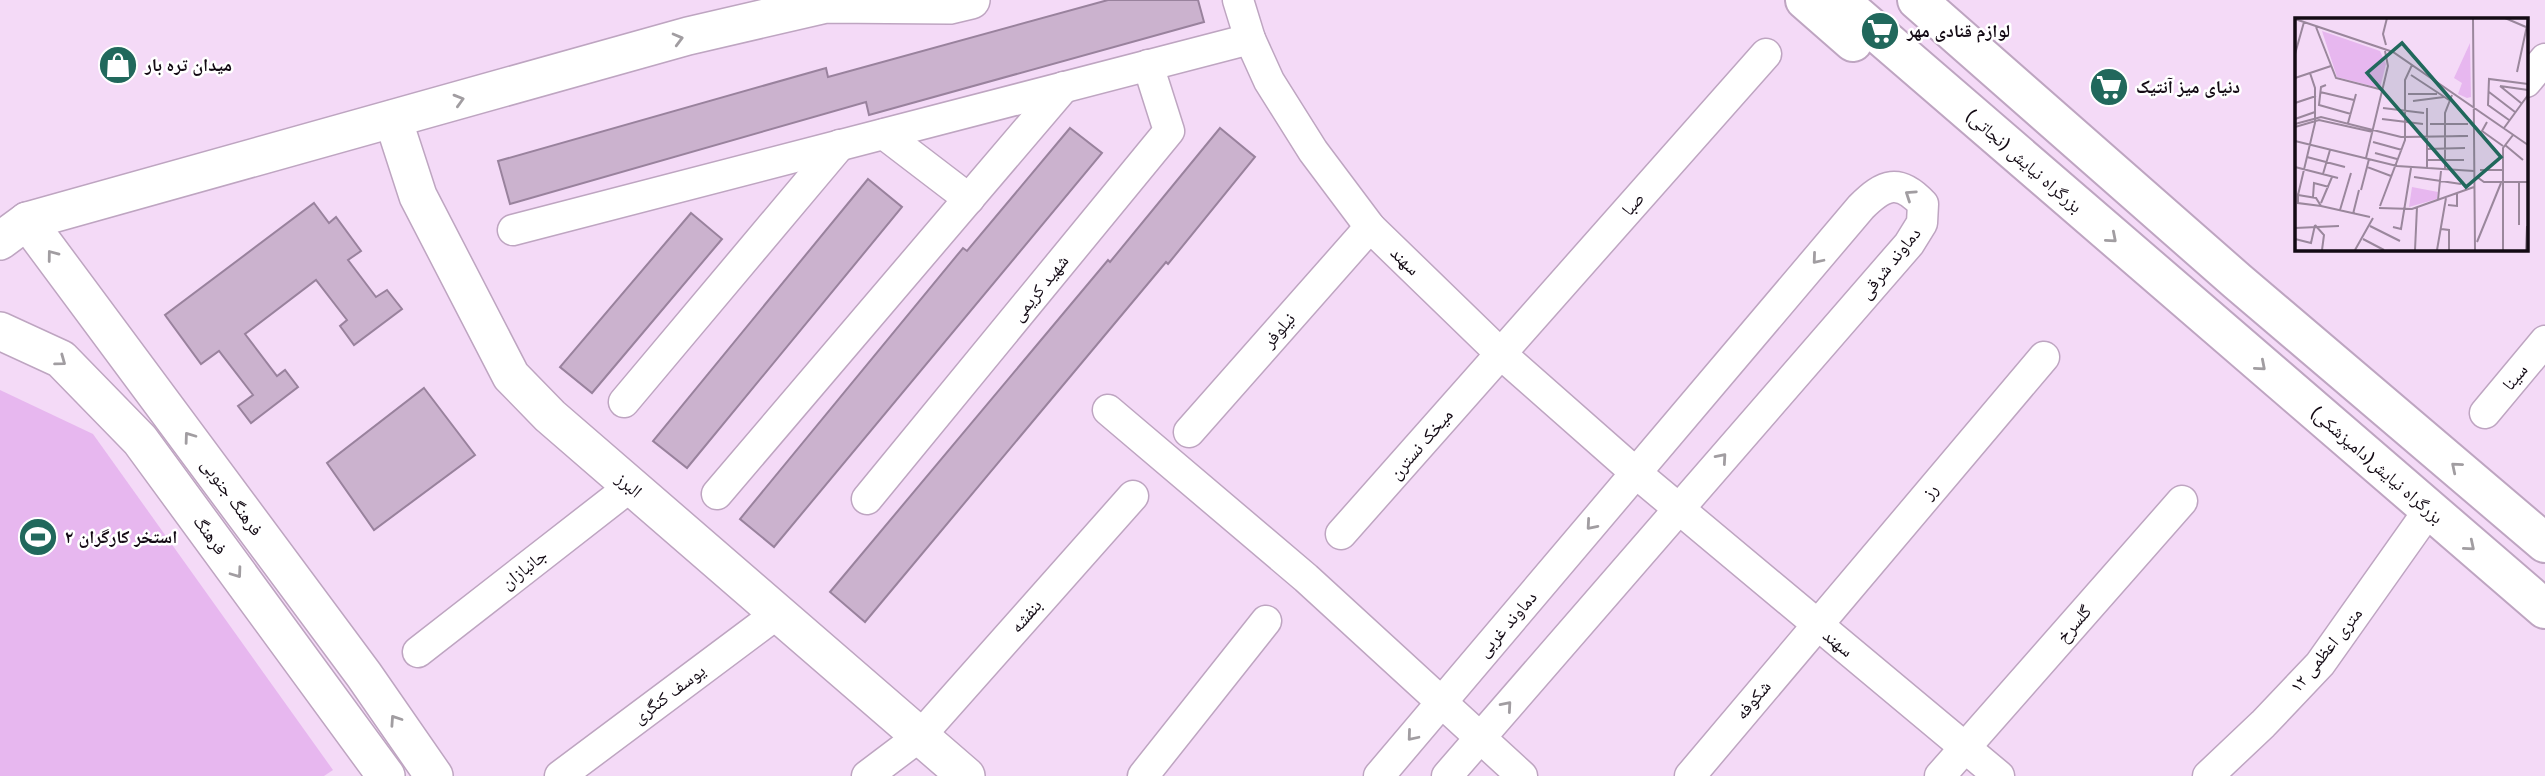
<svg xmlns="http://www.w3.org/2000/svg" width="2545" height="776" font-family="'Varela Round','Noto Naskh Arabic',sans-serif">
<rect width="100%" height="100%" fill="#f4daf7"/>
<polygon fill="#e7b7ef" points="0,390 93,434 333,770 324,776 0,776"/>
<g fill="#cbb2ce" stroke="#99829d" stroke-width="2">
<polygon points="1108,0 1198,0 1204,22 869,115 866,102 510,204 498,161 826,68 828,77"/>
<polygon points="1070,128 1102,153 774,547 740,519 963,248 967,251"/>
<polygon points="1220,128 1255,157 1168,264 1166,262 865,622 830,592 1108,260 1110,262"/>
<polygon points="868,179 902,207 687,468 653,441"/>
<polygon points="314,203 329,223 336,217 361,251 348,260 376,297 387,290 402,309 354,345 340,326 347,320 316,280 245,334 277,376 285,370 298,387 251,423 238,406 253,395 219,351 201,364 165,315"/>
<polygon points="691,213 722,239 592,393 560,367"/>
<polygon points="424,388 475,455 374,530 327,463"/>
</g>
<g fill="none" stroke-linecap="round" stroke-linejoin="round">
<g stroke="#bea5c1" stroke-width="33">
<g id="minor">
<polyline points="1238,0 1250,39 1269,81 1313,151 1370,227 1501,354 1636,473 1999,776"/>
<polyline points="2526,82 2545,59"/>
<polyline points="884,134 969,199"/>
<polyline points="513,230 1250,39"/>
<polyline points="624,402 840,145"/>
<polyline points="1108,410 1306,578 1522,776"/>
<polyline points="2485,413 2545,341"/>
<polyline points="1189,432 1370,227"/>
<polyline points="717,494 1064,87"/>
<polyline points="867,499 1169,131 1148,65"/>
<polyline points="1341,534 1766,54"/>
<polyline points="418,652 631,486"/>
<polyline points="560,776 778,613"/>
<polyline points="867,776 920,736 1133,496"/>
<polyline points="1143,776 1266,621"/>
<path d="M 1379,776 L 1861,207 C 1884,184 1899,178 1923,204 L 1922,223 L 1909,244 L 1447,776"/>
<polyline points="1690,776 2044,357"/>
<polyline points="1940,776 2182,501"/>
<polyline points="2208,776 2263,724 2320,664 2429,510"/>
</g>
</g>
<g stroke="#bea5c1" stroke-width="40">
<g id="major">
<polyline points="393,119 418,196 511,376 550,416 966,776"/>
<polyline points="27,221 364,675 434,776"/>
<polyline points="0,241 27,221 688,36 826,4 950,5 971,0"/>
<polyline points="0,331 61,359 140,440 386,776"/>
</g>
</g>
<g stroke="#bea5c1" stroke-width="42">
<g id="highway">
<polyline points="1805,0 1853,42"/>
<polyline points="1839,0 2545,609"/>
<polyline points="1917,0 2237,281 2545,543"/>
</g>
</g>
<use href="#minor" stroke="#fff" stroke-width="30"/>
<use href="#major" stroke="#fff" stroke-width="37"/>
<use href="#highway" stroke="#fff" stroke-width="38"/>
</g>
<defs><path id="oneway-chevron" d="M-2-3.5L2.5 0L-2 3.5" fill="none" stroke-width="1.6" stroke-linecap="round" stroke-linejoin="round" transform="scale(1.75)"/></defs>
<g stroke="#a19da1">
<use href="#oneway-chevron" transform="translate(678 39) rotate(-15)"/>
<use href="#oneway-chevron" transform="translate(459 100) rotate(-16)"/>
<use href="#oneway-chevron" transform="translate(1910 195) rotate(-146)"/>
<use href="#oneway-chevron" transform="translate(2112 238) rotate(41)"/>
<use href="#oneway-chevron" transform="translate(52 255) rotate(-127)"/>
<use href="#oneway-chevron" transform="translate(1817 259) rotate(130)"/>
<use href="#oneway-chevron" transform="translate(61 361) rotate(36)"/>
<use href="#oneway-chevron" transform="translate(2261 366) rotate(41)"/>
<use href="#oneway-chevron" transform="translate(189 437) rotate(-126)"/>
<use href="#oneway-chevron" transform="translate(1722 458) rotate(-49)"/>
<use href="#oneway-chevron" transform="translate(2456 467) rotate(-140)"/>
<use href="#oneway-chevron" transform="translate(1591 525) rotate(131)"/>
<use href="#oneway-chevron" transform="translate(2470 546) rotate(40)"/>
<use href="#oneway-chevron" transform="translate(237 573) rotate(54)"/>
<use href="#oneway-chevron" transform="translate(1507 706) rotate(-49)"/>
<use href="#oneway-chevron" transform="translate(395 720) rotate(-124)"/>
<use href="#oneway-chevron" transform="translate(1412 736) rotate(130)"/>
</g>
<defs>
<g id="supermarket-disc" transform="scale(2.0125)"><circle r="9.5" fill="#21685c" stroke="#fff"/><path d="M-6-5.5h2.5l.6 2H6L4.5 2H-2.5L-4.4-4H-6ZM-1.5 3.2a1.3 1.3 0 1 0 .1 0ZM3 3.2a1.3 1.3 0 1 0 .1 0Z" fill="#fff"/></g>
<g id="shop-disc" transform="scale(2.0125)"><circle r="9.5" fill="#21685c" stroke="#fff"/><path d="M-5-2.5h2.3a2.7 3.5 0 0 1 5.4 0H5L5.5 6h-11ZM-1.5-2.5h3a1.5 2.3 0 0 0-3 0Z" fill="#fff"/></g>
<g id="stadium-disc" transform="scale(2.0125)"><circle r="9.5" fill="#21685c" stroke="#fff"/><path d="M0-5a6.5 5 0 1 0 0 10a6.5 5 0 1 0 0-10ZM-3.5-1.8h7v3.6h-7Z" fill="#fff"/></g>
</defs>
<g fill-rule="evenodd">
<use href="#supermarket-disc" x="1880" y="31"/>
<use href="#shop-disc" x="118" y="65"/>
<use href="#supermarket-disc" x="2109" y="87"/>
<use href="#stadium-disc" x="38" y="537"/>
</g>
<g text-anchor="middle" stroke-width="5" stroke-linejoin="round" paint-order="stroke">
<g font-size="18" font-weight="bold" fill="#130a14" stroke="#fff" text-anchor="start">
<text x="1907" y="37">لوازم قنادی مهر</text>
<text x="145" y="71">میدان تره بار</text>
<text x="2136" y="93">دنیای میز آنتیک</text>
<text x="65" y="543">استخر کارگران ۲</text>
</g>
<g font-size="18" fill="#130a14" stroke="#fff">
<text transform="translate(2024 161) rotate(41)" y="6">بزرگراه نیایش (نجاتی)</text>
<text transform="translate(1633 204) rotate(-49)" y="6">صبا</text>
<text transform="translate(1405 261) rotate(44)" y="6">سهند</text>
<text transform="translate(1890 263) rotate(-51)" y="6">دماوند شرقی</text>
<text transform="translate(1040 288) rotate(-51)" y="6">شهید کریمی</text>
<text transform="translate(1279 330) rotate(-49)" y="6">نیلوفر</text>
<text transform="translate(2515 377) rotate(-50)" y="6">سینا</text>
<text transform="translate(1421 444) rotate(-49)" y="6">میخک نسترن</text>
<text transform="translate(2377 465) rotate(41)" y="6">بزرگراه نیایش(دامپزشکی)</text>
<text transform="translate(629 485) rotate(41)" y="6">البرز</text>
<text transform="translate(1930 491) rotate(-49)" y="6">رز</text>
<text transform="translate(232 497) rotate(54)" y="6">فرهنگ جنوبی</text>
<text transform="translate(210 535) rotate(54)" y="6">فرهنگ</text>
<text transform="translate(524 569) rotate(-38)" y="6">جانبازان</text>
<text transform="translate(1026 616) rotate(-49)" y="6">بنفشه</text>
<text transform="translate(1507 624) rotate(-49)" y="6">دماوند غربی</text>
<text transform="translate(2074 624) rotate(-49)" y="6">گلسرخ</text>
<text transform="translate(1838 643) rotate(39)" y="6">سهند</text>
<text transform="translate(2326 650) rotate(-51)" y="6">۱۲ متری اعظمی</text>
<text transform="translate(669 694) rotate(-37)" y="6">یوسف کنگری</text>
<text transform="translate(1753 700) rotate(-50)" y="6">شکوفه</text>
</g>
</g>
<g transform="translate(2295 18)">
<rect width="233" height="233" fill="#f4daf7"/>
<path d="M 27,13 L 85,33 L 91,46 L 85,70 L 42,59 ZM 175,25 L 176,79 L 172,80 L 163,76 L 167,65 L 159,60 ZM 117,169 L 143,174 L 142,181 L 114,189 Z" fill="#e7b7ef"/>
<path fill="none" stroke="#9a879c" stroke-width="2" d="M 178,0 L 180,232M 210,0 L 231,9M 0,1 L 98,34 L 233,127M 21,9 L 41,60 L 88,72M 91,27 L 88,16 L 92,0M 0,36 L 9,4M 222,54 L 233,3M 116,57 L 154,82M 0,60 L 36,48M 31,67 L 26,69 L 24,87 L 56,96M 205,68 L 226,85M 205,68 L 233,72M 25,74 L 59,82M 194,74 L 220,94M 113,76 L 142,76M 118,83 L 149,79M 0,85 L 21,78M 88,90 L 129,95M 132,90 L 132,151M 0,101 L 20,94M 87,101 L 128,106M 214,102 L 193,87 L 194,61 L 233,66M 192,104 L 187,113 L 208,128M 53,105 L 61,76M 0,106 L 26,99 L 106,119 L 173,118 L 110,119M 135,106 L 173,106M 0,109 L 24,102 L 78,114M 209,110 L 233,77M 0,123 L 102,148 L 179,153M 78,124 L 107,132M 210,127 L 228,142M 131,131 L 170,130M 80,135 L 102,141M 12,139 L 50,149M 71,140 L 93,48 L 90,33M 74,141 L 72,149 L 96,158M 131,142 L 169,142M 0,149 L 43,160M 185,152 L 208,152M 150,153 L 150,95 L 157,77M 28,156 L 35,132M 119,159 L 166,166M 182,159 L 189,164 L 233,164M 224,164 L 224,207M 66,172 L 72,149M 3,177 L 20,105 L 20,70 L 15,55M 3,177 L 21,180 L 26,188 L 3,185 ZM 18,179 L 19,165 L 34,169M 143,182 L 146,153M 26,185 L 37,159M 153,187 L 162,188 L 162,176M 26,188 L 75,199M 85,188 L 110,122 L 110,62 L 117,47M 84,190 L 117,191 L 179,169M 45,192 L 56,155M 58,196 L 64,172M 20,207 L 29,217 L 27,232M 75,208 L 105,223M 98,209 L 106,211 L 116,150M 0,210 L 44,208M 146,211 L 154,212 L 154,232M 0,221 L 16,225 L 20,207M 68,221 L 89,232M 182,224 L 206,165M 60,232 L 78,200M 120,232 L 122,189M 142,232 L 151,180M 208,232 L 208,130 L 218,117M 231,232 L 232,208"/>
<path fill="#21685c" fill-opacity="0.15" stroke="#21685c" stroke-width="3.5" d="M 107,25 L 206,139 L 171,169 L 72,55 Z"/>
<rect width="233" height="233" fill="none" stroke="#130a14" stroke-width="3.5"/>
</g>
</svg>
